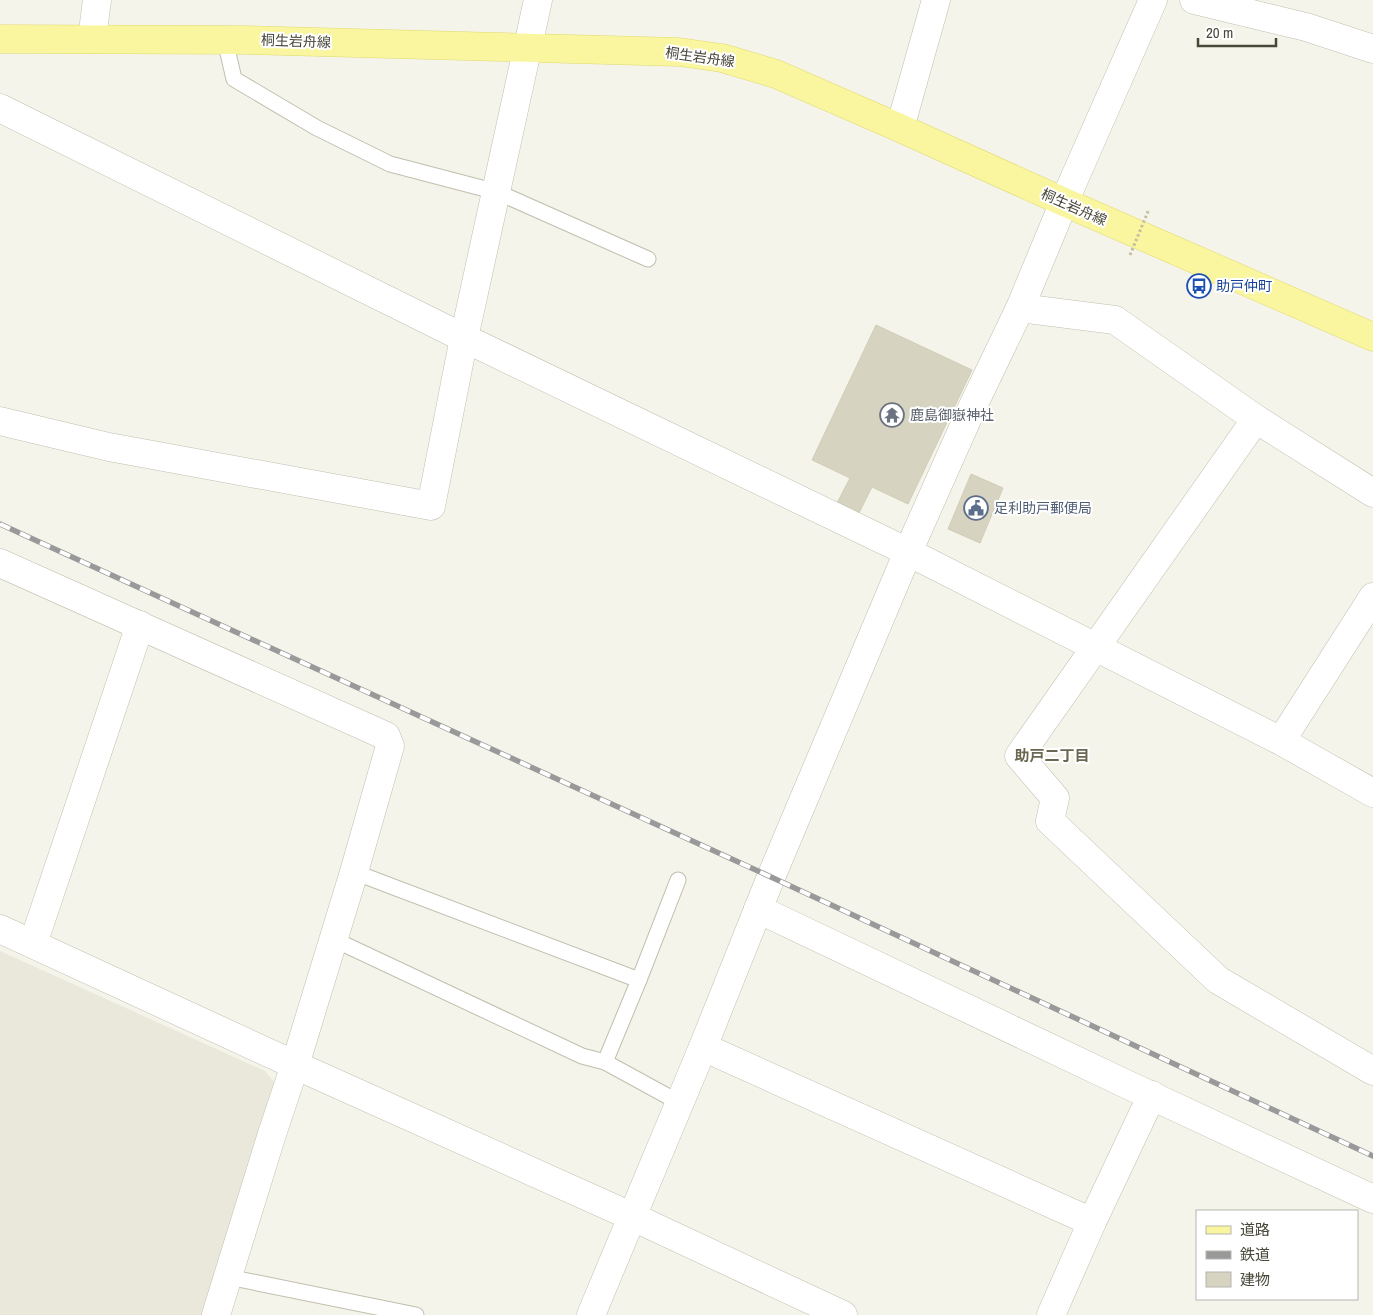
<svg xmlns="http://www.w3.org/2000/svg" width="1373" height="1315" font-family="'Archivo Narrow','Noto Sans JP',sans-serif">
<rect width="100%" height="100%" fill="#f5f4eb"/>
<polygon fill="#e9e8da" points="0,951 265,1071 276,1084 207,1315 0,1315"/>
<g fill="#d6d3c1" stroke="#d1cdb5">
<polygon points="876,325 972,370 908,504 872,487 858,515 836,505 850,478 812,460"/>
<polygon points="971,474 1003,488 980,543 948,529"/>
</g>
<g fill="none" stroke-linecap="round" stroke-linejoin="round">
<g stroke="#c0bfae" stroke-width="17">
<g id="service">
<polyline points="225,40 234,79 317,128 390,164 497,192 648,259"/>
<polyline points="354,872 639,980"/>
<polyline points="333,939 582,1056 605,1062 680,1103"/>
<polyline points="605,1062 639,980 678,880"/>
<polyline points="228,1276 243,1280 416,1315"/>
</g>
</g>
<g stroke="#c0bfae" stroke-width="29">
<g id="minor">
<polyline points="1194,0 1306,27 1373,49"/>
<polyline points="92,39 97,0"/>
<polyline points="0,108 464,338 908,552 1281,741 1373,793"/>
<polyline points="900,128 936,0"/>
<polyline points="1064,202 1153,0"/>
<polyline points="1020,308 1115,320 1256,419 1373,493"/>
<polyline points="1256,419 1019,756 1055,798 1050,821 1218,980 1373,1071"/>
<polyline points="0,421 109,447 431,506 464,338 538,0"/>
<polyline points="0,563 386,736 390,746 354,872 295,1065 272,1134 216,1315"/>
<polyline points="1281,741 1373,597"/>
<polyline points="758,909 1124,1083 1373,1199"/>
<polyline points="0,929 295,1065 633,1217 843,1315"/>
<polyline points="33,944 140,625"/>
<polyline points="703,1047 1092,1222"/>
<polyline points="1051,1315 1092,1222 1152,1095"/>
</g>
</g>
<g stroke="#c0bfae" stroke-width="29">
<polyline id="tertiary" points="591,1315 703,1047 771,877 908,552 972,408 1020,308 1064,202"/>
</g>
<g stroke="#e0d96f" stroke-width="29">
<polyline id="primary" points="0,39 245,40 679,52 722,58 776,74 900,128 1064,202 1373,337"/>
</g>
<use href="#service" stroke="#fff" stroke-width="15"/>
<use href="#minor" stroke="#fff" stroke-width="28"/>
<use href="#tertiary" stroke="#fff" stroke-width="28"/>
<use href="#primary" stroke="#faf69f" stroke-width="28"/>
<g stroke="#999" stroke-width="5.5">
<polyline id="rail" points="0,524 771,877 1373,1156"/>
</g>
<use href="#rail" stroke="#fff" stroke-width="4" stroke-dasharray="11" stroke-linecap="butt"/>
<polyline stroke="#c2bea0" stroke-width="3" stroke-dasharray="2.5 2.5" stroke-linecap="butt" points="1130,255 1149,209"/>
</g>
<defs>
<g id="bus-ring" transform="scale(1.25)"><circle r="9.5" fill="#fff" stroke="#1a4fb4" stroke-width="1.5"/><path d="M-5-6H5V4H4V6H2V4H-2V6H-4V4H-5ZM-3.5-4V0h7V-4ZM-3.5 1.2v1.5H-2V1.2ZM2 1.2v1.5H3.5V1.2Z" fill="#1a4fb4"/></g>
<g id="temple-ring" transform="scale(1.25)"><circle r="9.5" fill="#fff" stroke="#6b7280" stroke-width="1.5"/><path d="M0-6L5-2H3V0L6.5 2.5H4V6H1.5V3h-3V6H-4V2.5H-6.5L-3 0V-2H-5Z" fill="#6b7280"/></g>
<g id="civic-ring" transform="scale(1.25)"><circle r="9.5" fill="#fff" stroke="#5c6f8a" stroke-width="1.5"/><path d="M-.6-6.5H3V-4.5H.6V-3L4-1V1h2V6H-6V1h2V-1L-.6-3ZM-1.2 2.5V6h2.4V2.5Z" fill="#5c6f8a"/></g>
</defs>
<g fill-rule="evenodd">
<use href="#bus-ring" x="1199" y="286"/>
<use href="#temple-ring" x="892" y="415"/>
<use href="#civic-ring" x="976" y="508"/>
</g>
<g text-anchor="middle" stroke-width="4" stroke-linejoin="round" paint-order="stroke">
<g font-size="14" fill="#494739" stroke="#fff">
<text transform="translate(296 41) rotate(2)" y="5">桐生岩舟線</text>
<text transform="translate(700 57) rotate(8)" y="5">桐生岩舟線</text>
<text transform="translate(1074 207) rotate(24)" y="5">桐生岩舟線</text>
</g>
<g font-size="14" fill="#164399" stroke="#fff" text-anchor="start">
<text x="1216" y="291">助戸仲町</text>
</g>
<g font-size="14" fill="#5b616d" stroke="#fff" text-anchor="start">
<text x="910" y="420">鹿島御嶽神社</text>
</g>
<g font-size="14" fill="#4e5e75" stroke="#fff" text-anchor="start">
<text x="994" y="513">足利助戸郵便局</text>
</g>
<g font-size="15" font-weight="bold" fill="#6c6751" stroke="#fff">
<text x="1052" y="761">助戸二丁目</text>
</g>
</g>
<rect x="1196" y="1210" width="162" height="90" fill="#ffffff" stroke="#b6b5b0"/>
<rect x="1206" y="1226" width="25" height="8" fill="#faf69f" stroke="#b6b5b0"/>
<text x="1240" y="1235" font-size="15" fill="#494739">道路</text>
<rect x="1206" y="1251" width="25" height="8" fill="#999999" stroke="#b6b5b0"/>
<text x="1240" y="1260" font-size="15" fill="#494739">鉄道</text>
<rect x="1206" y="1272" width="25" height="15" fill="#d6d3c1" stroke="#b6b5b0"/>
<text x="1240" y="1285" font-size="15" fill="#494739">建物</text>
<path d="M1198 38v8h78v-8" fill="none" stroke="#494739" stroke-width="2.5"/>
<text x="1206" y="38" font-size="15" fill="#494739" stroke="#ffffff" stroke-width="4" paint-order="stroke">20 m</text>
</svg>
